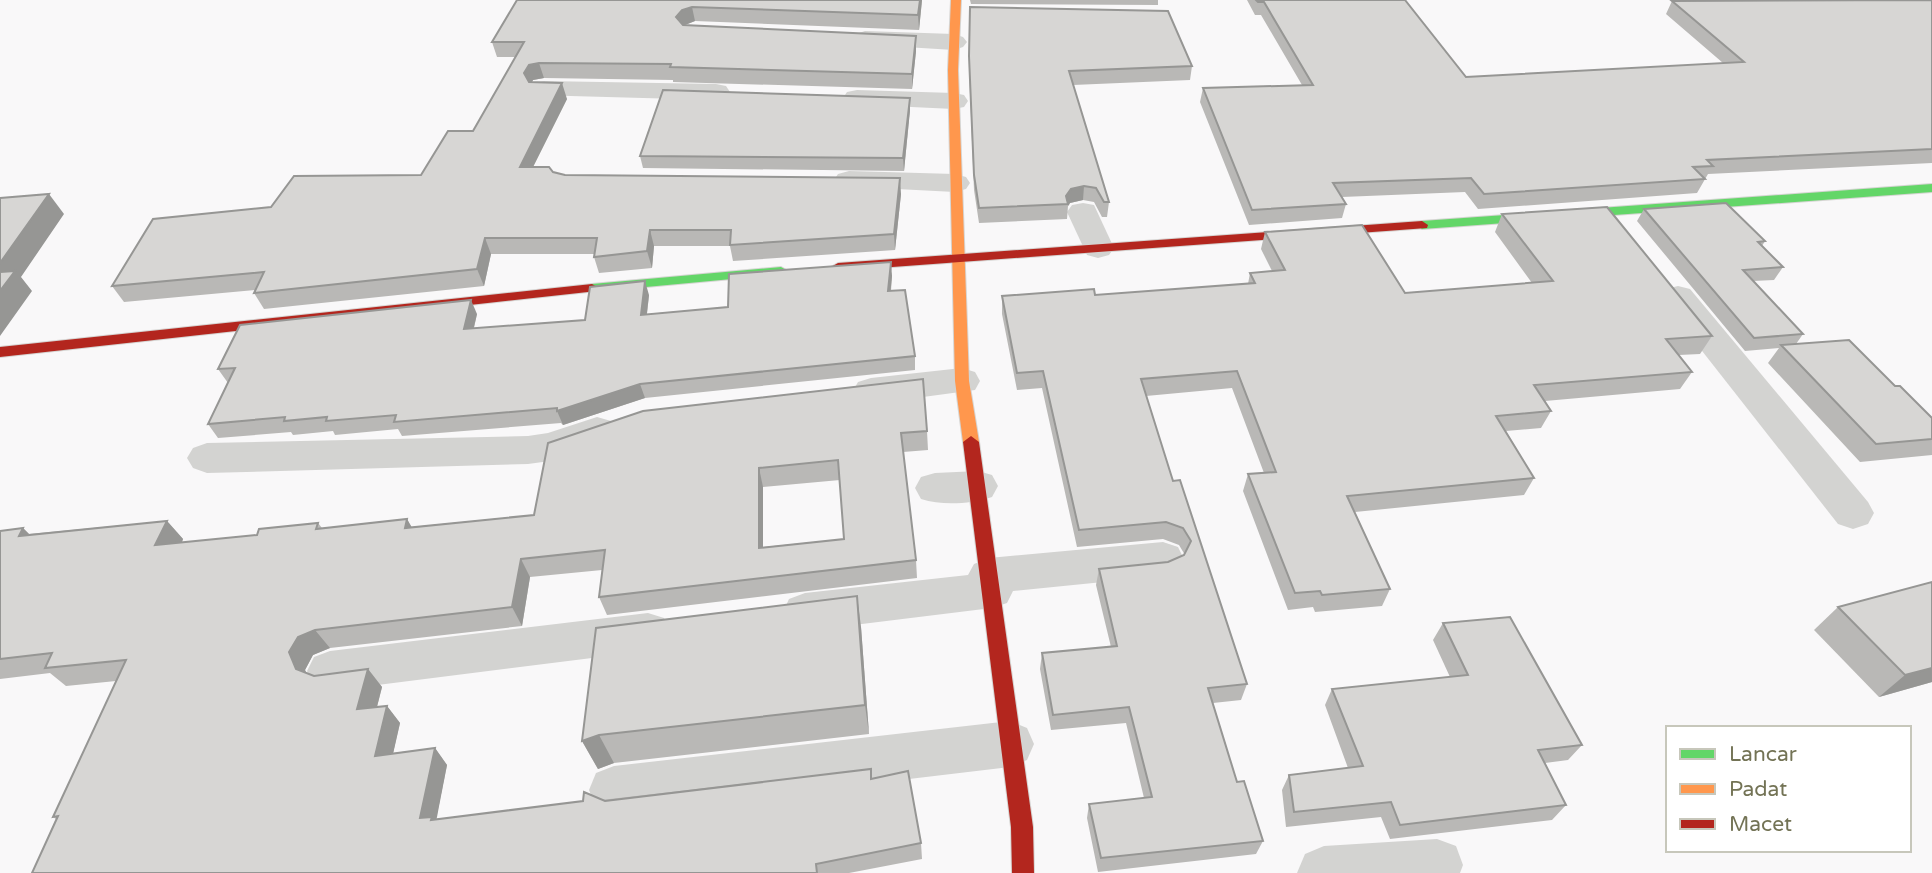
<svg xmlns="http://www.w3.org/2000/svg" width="1932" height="873" font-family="'Varela Round',sans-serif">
<rect width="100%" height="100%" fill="#f9f8f9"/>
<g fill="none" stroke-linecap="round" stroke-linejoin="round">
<g stroke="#d6d5d3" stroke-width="2">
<g id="fast">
<polygon points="1932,184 1932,192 1422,229 1416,225 1422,221"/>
<polygon points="781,267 788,271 786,274 592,292 585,288 592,284"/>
</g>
</g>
<g stroke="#d6d5d3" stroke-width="2">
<polygon id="slow" points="951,0 961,0 958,70 969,381 979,442 971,448 963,442 955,381 948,70"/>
</g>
<g stroke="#d6d5d3" stroke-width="2">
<g id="jam">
<polygon points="1422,221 1428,225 1427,228 838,271 831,267 838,263"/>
<polygon points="592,284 599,288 597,291 0,357 0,347"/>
<polygon points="971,436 979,442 1033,827 1034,873 1012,873 1011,827 963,442"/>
</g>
</g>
<g fill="#d3d3d1" fill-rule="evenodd">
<polygon points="865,31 954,34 963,37 967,42 963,47 954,50 856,44 852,39 856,34"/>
<polygon points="544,81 716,84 726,86 730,92 726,98 716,100 534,95 531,89 534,83"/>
<polygon points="857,90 954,93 964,95 968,101 964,107 954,109 847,104 843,98 847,92"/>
<polygon points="849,171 955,174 966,177 970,183 966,189 955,192 838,186 834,180 838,174"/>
<polygon points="1083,203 1094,205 1114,248 1109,255 1098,258 1087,255 1067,212 1072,205"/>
<polygon points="1678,286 1690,289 1868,502 1874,513 1868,524 1853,529 1838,524 1666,305 1661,297 1666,289"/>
<polygon points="962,368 975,372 980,381 975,390 871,404 858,400 853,391 858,382 871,378"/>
<polygon points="597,417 611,421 616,431 611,441 550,461 528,464 207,473 193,468 187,458 193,448 207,443 528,436 548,433"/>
<path d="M 978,471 L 992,475 L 998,486 L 992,497 C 970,504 943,506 921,499 L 915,488 L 921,477 L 935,473 Z"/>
<polygon points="1163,542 1178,547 1184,559 1178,571 1163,576 1013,591 1007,603 992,608 805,631 789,625 783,612 789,599 805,593 968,575 974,564 989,558"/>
<polygon points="648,613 664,618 670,632 664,646 648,651 330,691 314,685 307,671 314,657 330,651"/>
<polygon points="1010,721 1027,728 1034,744 1027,760 1010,767 614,814 596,807 589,790 596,773 614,766"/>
<polygon points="1437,839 1456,846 1463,865 1460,873 1297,873 1305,854 1324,846"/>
</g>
<use href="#fast" fill="#63d668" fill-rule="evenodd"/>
<use href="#slow" fill="#ff974d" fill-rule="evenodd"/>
<use href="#jam" fill="#b3261e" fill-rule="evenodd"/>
</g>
<g fill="#b9b8b6" fill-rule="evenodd">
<polygon points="517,0 922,0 919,30 695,21 685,25 916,36 916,51 912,89 673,82 673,80 544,78 533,80 532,82 567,99 533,167 565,175 901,194 895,250 733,261 730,246 654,246 652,268 599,273 594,257 595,254 491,254 484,286 264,309 254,293 255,290 124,302 112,286 271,207 421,175 473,131 516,57 497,57 492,42"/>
<polygon points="970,0 1158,0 1158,5 971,4"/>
<polygon points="1247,0 1405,0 1466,77 1723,63 1666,14 1672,1 1932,0 1932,163 1708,174 1697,193 1478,209 1465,192 1342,197 1346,204 1342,218 1249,225 1200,102 1203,88 1302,85 1261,15 1255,15"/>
<polygon points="970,7 1192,66 1190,80 1073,85 1109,202 1107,217 1102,217 1094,202 1083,200 1070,203 1068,206 1067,219 979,223 974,190 969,70"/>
<polygon points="910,98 910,110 904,171 643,168 640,156"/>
<polygon points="1644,209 1765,241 1762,246 1783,267 1774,280 1753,281 1803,334 1796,344 1895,386 1932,418 1932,455 1860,462 1768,363 1779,348 1745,351 1637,221"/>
<polygon points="1502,214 1712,336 1700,354 1679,355 1692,372 1680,389 1545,401 1551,411 1541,428 1506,431 1534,478 1524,495 1355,512 1390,589 1382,606 1315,612 1313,607 1288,610 1243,491 1248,474 1264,473 1232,388 1146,396 1173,481 1247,684 1241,700 1213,703 1237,782 1263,841 1256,854 1098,872 1087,818 1089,804 1144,798 1126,723 1051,730 1040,669 1042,653 1111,647 1096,585 1099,569 1168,562 1185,555 1179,545 1163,539 1077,547 1042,388 1017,390 1002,314 1002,296 1095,295 1248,284 1250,273 1272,271 1261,249 1265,232 1405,293 1532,283 1495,232"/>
<polygon points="892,276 891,291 915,356 915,370 645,398 563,425 561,423 402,436 398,429 335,435 333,431 293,435 291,432 218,438 208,424 228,383 218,369 477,314 474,328 585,320 649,295 647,314 728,307"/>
<path d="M 927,431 L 928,450 L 903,452 L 916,560 L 917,578 L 607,615 L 599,597 L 602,570 L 530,577 L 522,626 L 330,648 L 313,655 L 305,670 L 306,672 L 314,676 L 368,669 L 382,687 L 377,707 L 387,706 L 400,723 L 393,753 L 435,748 L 447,765 L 436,819 L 871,769 L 872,779 L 921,843 L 922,859 L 849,873 L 32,873 L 56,819 L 53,817 L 116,681 L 66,686 L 50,673 L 0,679 L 0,531 L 23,528 L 29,534 L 167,521 L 183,539 L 182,543 L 257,535 L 318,523 L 322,528 L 407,519 L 411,527 L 534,515 L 548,443 ZM 840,480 L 844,539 L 763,547 L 763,487 Z"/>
<polygon points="1838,607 1932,682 1879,697 1814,630"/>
<polygon points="1443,623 1582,745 1568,760 1545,763 1566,805 1552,820 1390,839 1381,817 1286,827 1282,790 1289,775 1348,768 1325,705 1332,689 1450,677 1433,640"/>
<polygon points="861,627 869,734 614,763 598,769 582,741"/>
</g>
<g fill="#969694">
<polygon points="920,0 922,0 919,30 918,15"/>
<polygon points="692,7 695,21 685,25 679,32 676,17 682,10"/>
<polygon points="916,36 916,51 912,89 912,74"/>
<polygon points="539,63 544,78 533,80 529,88 524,73 529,65"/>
<polygon points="562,83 567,99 525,183 520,167"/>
<polygon points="910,98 910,110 904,171 903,158"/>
<polygon points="900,178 901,194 895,250 894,234"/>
<polygon points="1084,186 1083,200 1070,203 1068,206 1066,196 1071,189"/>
<polygon points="49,194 64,214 21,277 32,291 0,336 0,263"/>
<polygon points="650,230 654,246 652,268 647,251"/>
<polygon points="485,238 491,254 484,286 477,269"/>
<polygon points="891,262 892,276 889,306 888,291"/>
<polygon points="645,281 649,295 645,329 641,315"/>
<polygon points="471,300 477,314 470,343 464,329"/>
<polygon points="640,384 645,398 563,425 557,411"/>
<polygon points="759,468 763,487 763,567 759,548"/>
<polygon points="407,519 418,538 405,528"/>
<polygon points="167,521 183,539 172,564 155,545"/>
<polygon points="23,528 42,547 19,536"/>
<polygon points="521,559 530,577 522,626 512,607"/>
<polygon points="857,596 861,627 869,734 865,705"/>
<polygon points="315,630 330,648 313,655 305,670 312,686 296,669 289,652 298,637"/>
<polygon points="1932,668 1932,682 1879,697 1905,675"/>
<polygon points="368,669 382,687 372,726 357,709"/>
<polygon points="387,706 400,723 389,772 375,756"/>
<polygon points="599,735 614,763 598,769 582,741"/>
<polygon points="435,748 447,765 436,822 420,818"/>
</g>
<g fill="#d7d6d4" stroke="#969694" stroke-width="2" fill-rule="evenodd">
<polygon points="517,0 920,0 918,15 692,7 682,10 676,17 683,25 916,36 912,74 670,67 671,64 539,63 529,65 524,73 529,82 562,83 520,167 549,167 553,172 565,175 900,178 894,234 730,245 731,230 650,230 647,251 594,257 597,238 485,238 477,269 254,293 264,272 112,286 153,219 271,207 294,176 421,175 448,131 473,131 524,42 492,42"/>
<polygon points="1256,0 1405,0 1466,77 1744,62 1672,1 1932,0 1932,149 1707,160 1713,166 1693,167 1705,179 1484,194 1471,178 1333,183 1346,204 1252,210 1203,88 1313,85 1264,2 1258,2"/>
<polygon points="970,7 1168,11 1192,66 1069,71 1109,202 1104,202 1096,188 1084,186 1071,189 1066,196 1068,204 979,208 974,175 969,56"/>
<polygon points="663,90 910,98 903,158 640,156"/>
<polygon points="49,194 0,263 0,198"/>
<polygon points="1726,203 1765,241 1758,242 1783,267 1743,270 1803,334 1754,338 1644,209"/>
<polygon points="1607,207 1712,336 1666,339 1692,372 1534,385 1551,411 1496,416 1534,478 1347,496 1390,589 1322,595 1320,591 1295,593 1248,474 1276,472 1237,371 1141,379 1173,481 1180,480 1247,684 1208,688 1237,782 1244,781 1263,841 1101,858 1089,804 1152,797 1129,707 1053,715 1042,653 1117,646 1099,569 1168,562 1184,555 1191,541 1183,528 1166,522 1079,530 1043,371 1017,373 1002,296 1094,289 1095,295 1255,283 1250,273 1285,270 1265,232 1362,225 1405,293 1553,281 1502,214"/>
<polygon points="891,262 888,291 905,290 915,356 640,384 557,411 557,408 394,422 396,415 326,421 327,417 284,421 285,417 208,424 235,368 218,369 240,325 471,300 464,329 585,320 590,287 645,281 641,315 728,307 729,274"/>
<polygon points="15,271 0,291 0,272"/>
<polygon points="1849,340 1895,386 1900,386 1932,418 1932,439 1876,444 1781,345"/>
<path d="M 923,379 L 927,431 L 901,433 L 916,560 L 599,597 L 605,550 L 521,559 L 512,607 L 315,630 L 298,637 L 289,652 L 296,669 L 314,676 L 368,669 L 357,709 L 387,706 L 375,756 L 435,748 L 420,818 L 432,817 L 431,820 L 583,801 L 584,792 L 605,801 L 871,769 L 871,779 L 908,771 L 921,843 L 816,864 L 817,873 L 32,873 L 58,816 L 53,817 L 126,660 L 45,668 L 52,653 L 0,659 L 0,531 L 23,528 L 19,536 L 167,521 L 155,545 L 257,535 L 259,529 L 318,523 L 316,529 L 407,519 L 405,528 L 534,515 L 548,443 L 643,411 ZM 838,460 L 844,539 L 759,548 L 759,468 Z"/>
<polygon points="1932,582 1932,668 1905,675 1838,607"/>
<polygon points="857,596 865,705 599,735 582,741 596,628"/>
<polygon points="1510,617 1582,745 1538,750 1566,805 1400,825 1391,802 1294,812 1289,775 1363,766 1332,689 1468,675 1443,623"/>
</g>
<rect x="1666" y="726" width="245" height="126" fill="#ffffff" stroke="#c7c7bb" stroke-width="2"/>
<rect x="1680" y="749" width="35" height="10" fill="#63d668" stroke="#c7c7bb" stroke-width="2"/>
<text x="1729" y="761" font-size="21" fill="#737355">Lancar</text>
<rect x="1680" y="784" width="35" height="10" fill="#ff974d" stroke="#c7c7bb" stroke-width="2"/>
<text x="1729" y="796" font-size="21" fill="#737355">Padat</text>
<rect x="1680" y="819" width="35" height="10" fill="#b3261e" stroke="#c7c7bb" stroke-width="2"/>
<text x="1729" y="831" font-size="21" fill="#737355">Macet</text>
</svg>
